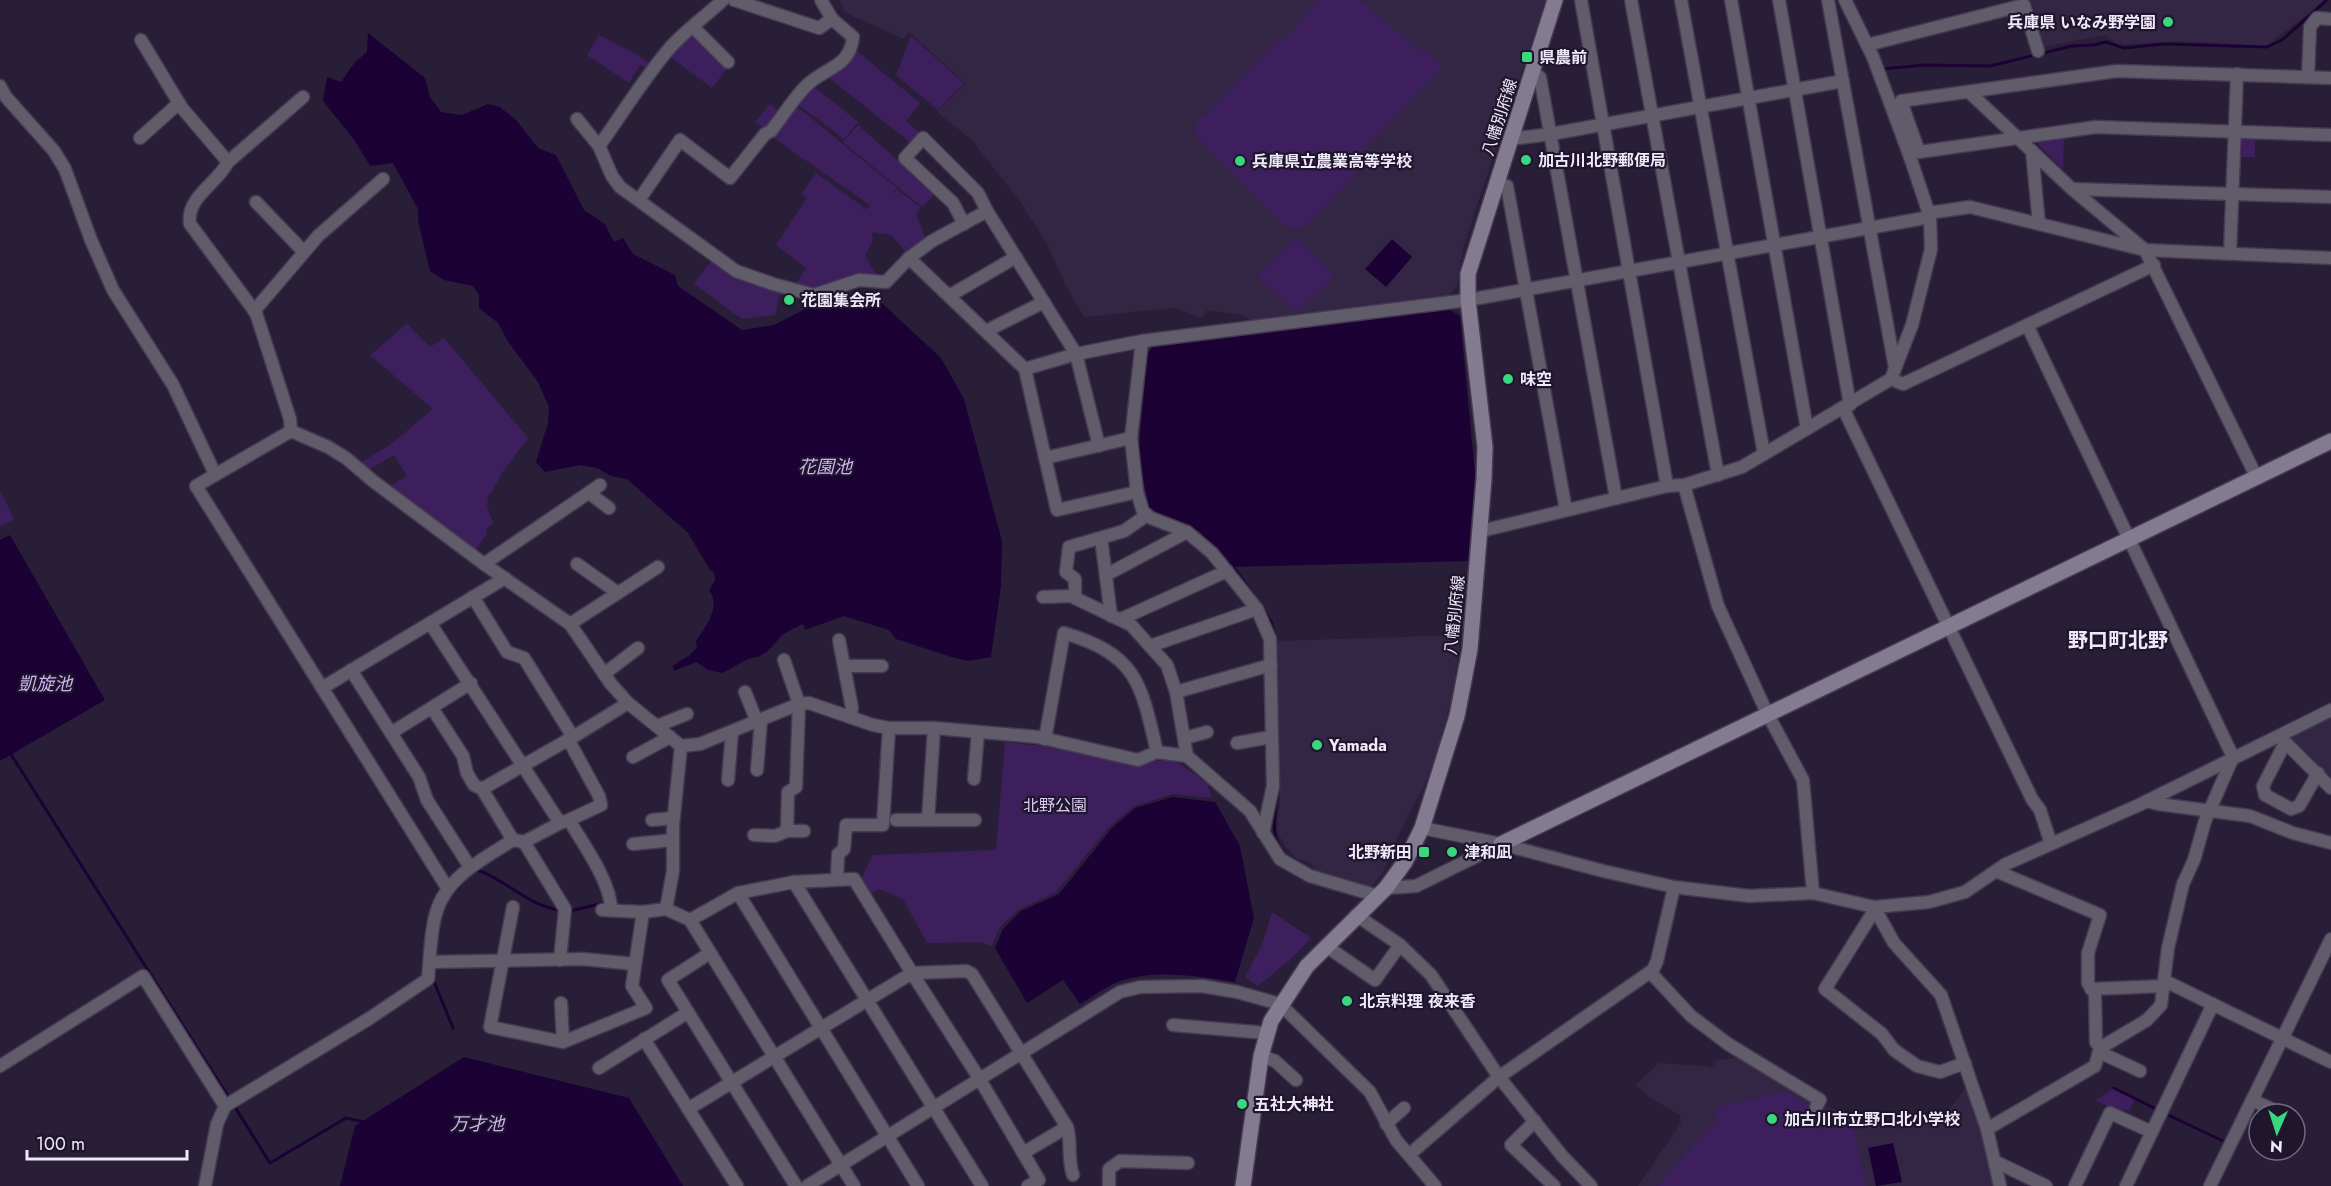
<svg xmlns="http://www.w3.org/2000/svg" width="2331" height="1186" font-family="Jost,'Noto Sans JP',sans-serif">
<rect width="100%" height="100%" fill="#291e37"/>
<g fill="#332644">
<polygon points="840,0 1546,0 1475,211 1463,250 1457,286 1448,295 1252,320 1242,315 1207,310 1202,318 1175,308 1084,317 1065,284 1046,242 1021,203 972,140 937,112 965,83 909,32 904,39 844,12"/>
<polygon points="2031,0 2324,0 2311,12 2266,46 2179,41 2118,45 2105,35 2044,47"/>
<polygon points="1461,635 1453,693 1436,755 1425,784 1404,823 1382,874 1370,888 1316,873 1311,863 1295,858 1287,848 1280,837 1277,828 1280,805 1277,641"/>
<polygon points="2331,716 2331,784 2289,742 2289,737"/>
<polygon points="1742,1057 1822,1105 1890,1128 1946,1114 1966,1088 1968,1097 1972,1097 1994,1186 1638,1186 1681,1123 1680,1115 1649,1097 1635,1085 1659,1063 1705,1066 1711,1068 1718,1060"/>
</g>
<g fill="#3e1f5e">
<polygon points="1319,0 1360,0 1417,49 1424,50 1443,66 1358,155 1356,174 1303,229 1287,227 1206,146 1194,131 1201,116 1206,115 1280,38 1283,41"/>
<polygon points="691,32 728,67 712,88 668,55"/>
<polygon points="599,35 632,52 651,64 648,69 640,65 629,83 587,55"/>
<polygon points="911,36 964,83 938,110 896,75"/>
<polygon points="853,48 920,103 906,121 920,133 912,144 827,76"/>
<polygon points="812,85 858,122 844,139 799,105 799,100"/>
<polygon points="770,104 781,114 766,130 755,122"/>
<polygon points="795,105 897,188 883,202 897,189 921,208 916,214 926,239 908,255 891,235 872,232 873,240 865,256 879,279 818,291 793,288 806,268 776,245 807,198 802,193 816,173 865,208 856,214 871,206 771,136"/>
<polygon points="858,125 912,173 912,175 913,174 935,194 922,207 843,142"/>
<polygon points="2064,136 2063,169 2035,141"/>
<rect x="2242" y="137" width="13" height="20"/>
<polygon points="1296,237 1335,276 1296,312 1257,276"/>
<polygon points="713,258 781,290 775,315 742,319 694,284"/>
<polygon points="407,324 430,347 444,338 528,438 501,474 498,482 488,497 487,506 493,523 486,529 487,534 473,553 386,488 407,476 394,455 365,472 358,464 391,444 433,409 370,355"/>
<polygon points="0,490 14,519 0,527"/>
<polygon points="1005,742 1042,746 1136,765 1164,760 1177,762 1207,783 1211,798 1173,794 1134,806 1109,827 1056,892 1018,910 999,928 992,946 981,942 927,943 903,899 879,889 869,895 860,881 873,855 996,850"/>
<polygon points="1272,912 1311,938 1294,956 1258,986 1245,977 1262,945"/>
<polygon points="2113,1089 2134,1100 2129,1111 2123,1109 2121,1113 2095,1100"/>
<polygon points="1785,1091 1817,1110 1852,1122 1866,1186 1657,1186 1718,1119 1717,1107"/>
</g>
<g fill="#1c0134">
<path d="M 368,33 L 425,78 L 430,97 L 441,112 L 462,115 L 488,104 L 500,107 L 517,121 L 538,148 L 556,155 L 584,210 L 605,224 L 614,242 L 623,238 L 633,254 L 675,275 L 678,286 L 742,330 L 774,325 L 819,302 L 851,295 L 883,304 L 941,358 L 964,399 L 1002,541 L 1001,586 L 991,657 L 968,661 L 948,656 L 896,639 L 889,630 L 844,616 L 805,630 L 803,624 L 783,634 L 767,652 L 758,657 L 748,659 L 722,673 L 708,670 L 696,662 L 674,671 L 673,666 C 683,657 687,660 697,647 L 696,641 C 705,628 722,605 709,591 L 715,580 L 714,572 L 710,570 L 688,533 L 627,479 L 611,476 L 597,468 L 580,465 L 545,472 L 536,462 L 548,423 L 549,407 L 538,382 L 509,343 L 498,323 L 479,308 L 479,295 L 473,286 L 444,280 L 430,271 L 418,221 L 418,209 L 393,163 L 370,166 L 355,141 L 323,101 L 327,77 L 341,82 L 355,62 L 367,52 Z"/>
<polygon points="1392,239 1412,257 1386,287 1365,269"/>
<polygon points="1448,309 1460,316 1475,474 1468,561 1232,567 1200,532 1150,510 1138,458 1147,355 1153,345"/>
<polygon points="10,535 105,700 0,761 0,540"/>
<path d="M 1173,797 L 1215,802 L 1240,846 L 1254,918 L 1235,982 C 1198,976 1156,969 1120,981 C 1106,986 1092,997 1080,1004 L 1063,980 L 1027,1003 L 995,948 L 1003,929 L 1021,911 L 1059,894 L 1112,828 L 1135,808 Z"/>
<polygon points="464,1057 629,1098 683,1186 340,1186 355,1126"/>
<polygon points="1893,1143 1902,1182 1876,1186 1868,1148"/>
</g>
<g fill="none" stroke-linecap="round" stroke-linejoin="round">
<g stroke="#1c0134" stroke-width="3">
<polyline points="1882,69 1925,65 1990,66 2072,46 2094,45 2106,42 2124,48 2164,44 2267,47 2282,40 2327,0"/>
<polyline points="1233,567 1255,597"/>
<polyline points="1262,607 1271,622 1275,637"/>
<polyline points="11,751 12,756 229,1098"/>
<path d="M 1277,793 C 1277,814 1268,833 1283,851"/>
<path d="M 477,870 C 506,879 527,906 560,910"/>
<polyline points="451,895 465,879"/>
<polyline points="619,905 641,906"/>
<polyline points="570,911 604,903"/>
<polyline points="433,979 453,1028"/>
<polyline points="2114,1088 2158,1110"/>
<polyline points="233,1104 270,1163 346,1118 364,1122"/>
<polyline points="2164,1113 2225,1142"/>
</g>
<g stroke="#453a52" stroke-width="15">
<g id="street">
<polyline points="734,0 819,28 832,19"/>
<polyline points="1581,0 1667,486"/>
<polyline points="1631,0 1718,475"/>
<polyline points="1681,0 1764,454"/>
<polyline points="1731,0 1807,429"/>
<polyline points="1779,0 1850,405"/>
<polyline points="1828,0 1895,368"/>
<polyline points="693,27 728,62"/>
<path d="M 141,40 L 182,108 L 228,162 C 217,184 186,197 190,224 L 256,313 L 290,419 L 291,431"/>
<polyline points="1867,45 2024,5 2038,51"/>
<polyline points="1532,73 1540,77 1616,498"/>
<polyline points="2308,77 2310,27 2317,18 2331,19"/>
<polyline points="2331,78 2117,71 1901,101 1919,152 2096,127 2331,135"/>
<polyline points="0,86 6,97 54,151 65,169 91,240 113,290 173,385 215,474"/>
<polyline points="1969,92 2072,189 2145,250 2256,476"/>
<polyline points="577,119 599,146 612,176 620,187 736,271 773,284 814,295 859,280 886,282 909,258 932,241 987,211 1076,354 1099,446"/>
<polyline points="1511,137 1519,138 1551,134 1843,81"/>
<polyline points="140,138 179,103"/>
<path d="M 599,146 C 622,114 643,80 668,50 C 683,32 705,17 723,0"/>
<polyline points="2032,151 2039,224"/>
<polyline points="228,162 303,97"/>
<polyline points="1496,183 1507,186 1566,510"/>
<polyline points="2072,189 2331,197"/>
<path d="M 639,200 L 680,140 L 730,178 L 765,134 L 771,131 C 783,116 793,99 806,86 C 825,67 850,68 853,37 L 832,19 L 821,0"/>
<polyline points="256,202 304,252"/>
<polyline points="1928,213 1970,207 2145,250 2331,258"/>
<polyline points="964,224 953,203 905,158 923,138 978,193 987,211"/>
<polyline points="2230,253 2237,74"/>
<polyline points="909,258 1025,369 1057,510 1137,492"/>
<polyline points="949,296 1016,257"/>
<polyline points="254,311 318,236 383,179"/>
<polyline points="986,331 1044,302"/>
<polyline points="1142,341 1131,438 1137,492 1143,512 1151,518 1187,532 1212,553 1257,609 1270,639 1273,786 1263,833"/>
<polyline points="1025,369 1076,354 1142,341 1468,300 1930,217"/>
<polyline points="1891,379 1903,384 2154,265"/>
<polyline points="1843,408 2032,799 2040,810 2051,844"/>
<polyline points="291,431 328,447 346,458 373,481 484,564 570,624 611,684 628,703 681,746 700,744 799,704 809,703 873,725 889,728 934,728 1038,737 1138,760 1157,752 1187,756 1250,811 1280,859 1310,876 1378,896"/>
<polyline points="291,431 196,486 448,889"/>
<polyline points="1045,458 1131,438"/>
<polyline points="1684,485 1718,606 1767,713 1803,780 1813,893"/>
<polyline points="589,493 609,508"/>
<polyline points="1147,515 1124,531 1069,547 1066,572 1075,579 1075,598 1131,625 1167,665 1176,692 1187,756"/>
<polyline points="1481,531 1667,486 1684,485 1742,467 1891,379 1912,325 1931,249 1930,217 1910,157 1873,57 1845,0"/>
<polyline points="1101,538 1111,616"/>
<polyline points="484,564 600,485"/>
<polyline points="577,564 618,593"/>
<polyline points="1106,575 1187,532"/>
<polyline points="473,597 507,652 524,658 573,737"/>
<polyline points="1043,597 1071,596 1075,598"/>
<polyline points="1121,619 1227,571"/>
<path d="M 430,623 L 560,823 L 569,820 C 583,844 611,882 611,909"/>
<polyline points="570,624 658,567"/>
<polyline points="839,640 852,708 850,717"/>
<polyline points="1150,646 1257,609"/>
<polyline points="844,666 882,666"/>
<polyline points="351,670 391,733"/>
<polyline points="604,674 638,648"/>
<polyline points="322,688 505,578"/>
<polyline points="745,692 757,722"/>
<polyline points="1176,692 1271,665"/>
<polyline points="432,708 463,756 467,773 474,785 482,789 513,840"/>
<polyline points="657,726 687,714"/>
<polyline points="1185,738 1207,732"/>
<polyline points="2281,738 2331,788"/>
<polyline points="568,739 599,796 601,805 569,820"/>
<path d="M 1045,739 L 1064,633 C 1138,655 1141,684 1157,752"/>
<polyline points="1237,743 1271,737"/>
<polyline points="2285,743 2263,786 2265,795 2291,809 2299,806 2318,773"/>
<polyline points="633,757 670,737"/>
<polyline points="757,770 761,720"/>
<polyline points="974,779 978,732"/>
<polyline points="728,780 732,732"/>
<polyline points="482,789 573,737 628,703"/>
<polyline points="2147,801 2158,804 2250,816 2293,833 2331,843"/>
<polyline points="652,820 673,818"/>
<polyline points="896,820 928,820 934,728"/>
<polyline points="928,820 975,820"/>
<polyline points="1422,828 1501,844 1603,871 1674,887 1749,896 1813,893 1874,907 1929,902 1965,892 2006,864 2139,805 2331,710"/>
<polyline points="787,831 804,831"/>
<polyline points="754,835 775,836 787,831 788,792 796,787 799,704 784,660"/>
<polyline points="524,842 565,909 560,960"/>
<polyline points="633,844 673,840"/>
<polyline points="470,867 427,800 419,777 391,733 471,683"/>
<polyline points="1996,871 2100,915 2088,953 2088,983 2095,994 2096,1042 2100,1048"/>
<polyline points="837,879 838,854 844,849 846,825 883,825 889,728"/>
<polyline points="794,882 982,1186"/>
<polyline points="1386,888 1416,886 1501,844"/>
<polyline points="738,893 918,1186"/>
<polyline points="513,907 490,1027 563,1042 646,1008 632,986 643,912"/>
<polyline points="1874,907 1894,943 1941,995 1987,1129 2000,1186"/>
<polyline points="1874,907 1872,914 1825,989 1882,1034 1894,1050 1917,1066 1940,1072 1965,1063"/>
<polyline points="666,909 673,871 673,825 681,746"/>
<path d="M 602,910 L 643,912 L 666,909 L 690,920 L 738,893 L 794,882 L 854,879 L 912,973 L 966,971 L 972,974 L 1067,1127 C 1072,1142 1067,1159 1073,1175"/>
<polyline points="1356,915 1400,945 1431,975 1499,1077 1563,1157 1591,1186"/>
<polyline points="690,920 854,1186"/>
<polyline points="1326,946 1375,980 1400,945"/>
<polyline points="710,953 668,980 796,1186"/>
<polyline points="430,962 583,959 634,964"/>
<polyline points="1650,972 1691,1016 1728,1044 1820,1100 1816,1107"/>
<polyline points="2165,981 2331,1062"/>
<polyline points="2091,989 2164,986"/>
<polyline points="561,1003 563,1042"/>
<polyline points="1173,1025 1266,1033"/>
<polyline points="644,1039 737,1186"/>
<polyline points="2099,1052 2140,1071"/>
<polyline points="1261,1056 1275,1061 1296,1080"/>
<polyline points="0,1066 143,976 225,1106"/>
<polyline points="599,1068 687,1013"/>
<polyline points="2252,1100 2283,1114"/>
<polyline points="688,1109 912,973 979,1078 1039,1180 1028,1186"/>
<polyline points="1535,1121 1511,1145 1554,1186"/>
<polyline points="1386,1124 1404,1108"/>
<polyline points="1987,1129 2095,1066 2100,1048 2147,1020 2161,1005 2168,948 2183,884 2194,860 2205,821 2233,757 2027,325"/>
<polyline points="1023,1153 1067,1127"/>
<polyline points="1410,1154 1499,1077 1653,970 1657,961 1674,887"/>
<polyline points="1996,1162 2046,1186"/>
<path d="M 205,1186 L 217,1124 L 225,1106 L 370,1018 L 428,979 C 430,958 430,934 436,913 C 446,877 483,859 513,840 L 524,842 L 560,823"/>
<polyline points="807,1186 1120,992 1140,987 1202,986 1237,992 1280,1004 1370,1092 1396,1140 1435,1186"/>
<polyline points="1109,1186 1109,1169 1120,1161 1188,1163"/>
<polyline points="2075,1186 2110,1113 2152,1132"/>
<polyline points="2126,1186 2213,1004"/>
<polyline points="2210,1186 2331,939"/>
</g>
</g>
<g stroke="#453a52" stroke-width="18">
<g id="secondary">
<polyline points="1501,844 2331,441"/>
<polyline points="1243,1186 1261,1056 1271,1021 1307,966 1386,888 1405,862 1422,828 1457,716 1470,649 1484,479 1485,447 1468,300 1468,274 1555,0"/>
</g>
</g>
<use href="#street" stroke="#615c69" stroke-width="12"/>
<use href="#secondary" stroke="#837b90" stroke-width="15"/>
</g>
<g fill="#3bd77e" stroke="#1f152d" stroke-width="2">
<circle cx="2168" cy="22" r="6"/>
<rect x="1521" y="51" width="12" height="12" rx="3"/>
<circle cx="1526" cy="160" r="6"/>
<circle cx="1240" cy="161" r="6"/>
<circle cx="789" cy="300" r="6"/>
<circle cx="1508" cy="379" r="6"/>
<circle cx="1317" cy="745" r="6"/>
<rect x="1418" y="846" width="12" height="12" rx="3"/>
<circle cx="1452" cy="852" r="6"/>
<circle cx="1347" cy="1001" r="6"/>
<circle cx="1242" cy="1104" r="6"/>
<circle cx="1772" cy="1119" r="6"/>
</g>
<g text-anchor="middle" stroke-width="4.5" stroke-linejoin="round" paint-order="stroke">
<g font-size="16" font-weight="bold" fill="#efe9f9" stroke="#1f152d" text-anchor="start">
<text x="2156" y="28" text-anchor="end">兵庫県 いなみ野学園</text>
<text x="1539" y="63">県農前</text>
<text x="1538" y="166">加古川北野郵便局</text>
<text x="1252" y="167">兵庫県立農業高等学校</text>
<text x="801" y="306">花園集会所</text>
<text x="1520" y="385">味空</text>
<text x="1329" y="751">Yamada</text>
<text x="1412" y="858" text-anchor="end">北野新田</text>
<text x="1464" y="858">津和凪</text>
<text x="1359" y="1007">北京料理 夜来香</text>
<text x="1254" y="1110">五社大神社</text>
<text x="1784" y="1125">加古川市立野口北小学校</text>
</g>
<g font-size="16" fill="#efe9f9" stroke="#1f152d">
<text transform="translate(1499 117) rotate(-72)" y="6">八幡別府線</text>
<text transform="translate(1454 615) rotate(-84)" y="6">八幡別府線</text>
</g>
<g font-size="16" fill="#dbcbf4" stroke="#1f152d">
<text x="1055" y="811">北野公園</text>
</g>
<g font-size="18" font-style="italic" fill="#ceb5f2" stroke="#1f152d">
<text x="825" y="473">花園池</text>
<text x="45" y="690">凱旋池</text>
<text x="477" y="1130">万才池</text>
</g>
<g font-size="20" font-weight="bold" fill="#efe9f9" stroke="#1f152d">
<text x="2118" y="647">野口町北野</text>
</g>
</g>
<g transform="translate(2277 1132) rotate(183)"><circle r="28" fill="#1f152d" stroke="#726a7f" stroke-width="1.5"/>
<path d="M0-4.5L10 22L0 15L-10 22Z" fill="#3bd77e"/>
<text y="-9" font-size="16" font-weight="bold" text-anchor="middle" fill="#efe9f9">N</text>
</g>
<path d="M27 1150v9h160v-9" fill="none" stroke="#efe9f9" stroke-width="3"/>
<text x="36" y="1150" font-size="18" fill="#efe9f9" stroke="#1f152d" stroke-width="4.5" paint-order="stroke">100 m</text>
</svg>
